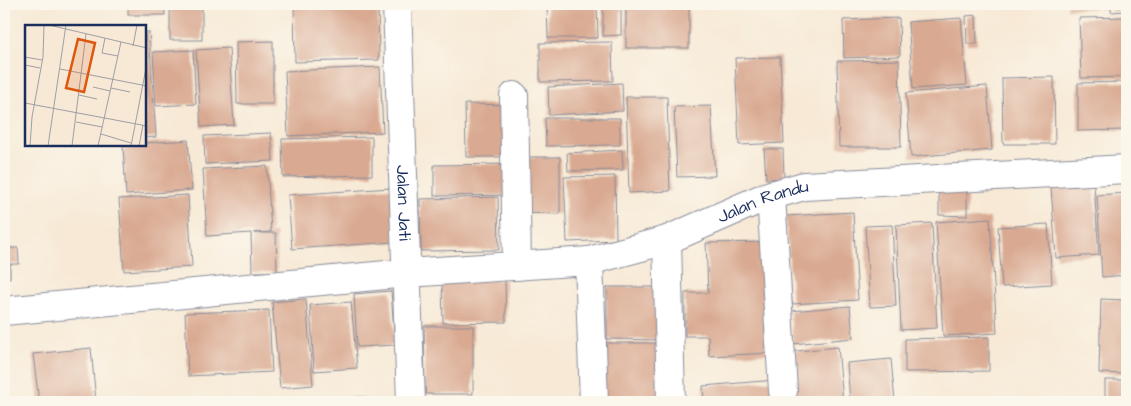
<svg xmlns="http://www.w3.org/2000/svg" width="1131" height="406" font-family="'Architects Daughter',sans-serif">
<rect width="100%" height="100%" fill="#fbf7ec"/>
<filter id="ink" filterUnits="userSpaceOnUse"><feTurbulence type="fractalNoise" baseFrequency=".02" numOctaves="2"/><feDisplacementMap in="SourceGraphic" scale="10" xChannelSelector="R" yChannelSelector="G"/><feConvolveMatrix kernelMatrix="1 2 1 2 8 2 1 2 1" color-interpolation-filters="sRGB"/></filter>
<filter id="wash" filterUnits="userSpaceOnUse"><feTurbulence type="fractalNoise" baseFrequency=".0096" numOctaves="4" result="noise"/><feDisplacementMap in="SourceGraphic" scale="20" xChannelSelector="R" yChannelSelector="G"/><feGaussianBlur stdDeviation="1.12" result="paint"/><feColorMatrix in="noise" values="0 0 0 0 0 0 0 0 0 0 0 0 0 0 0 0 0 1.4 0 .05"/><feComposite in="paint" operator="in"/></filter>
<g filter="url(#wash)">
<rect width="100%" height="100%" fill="#f7e9d5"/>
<g id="blocks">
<g fill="#d9a991">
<rect x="128" y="4" width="37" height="11"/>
<rect x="170" y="4" width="32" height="36"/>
<polygon points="207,4 242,4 242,5 207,6"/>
<polygon points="378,4 379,60 295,62 294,5"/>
<polygon points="547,4 597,4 598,38 548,38"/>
<polygon points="603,4 621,4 621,35 603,36"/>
<rect x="626" y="4" width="63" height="44"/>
<polygon points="1067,4 1107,4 1108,8 1067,9"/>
<polygon points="1111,4 1127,4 1127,11 1111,12"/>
<polygon points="976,15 977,44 967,44 966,16"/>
<polygon points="1127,17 1127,77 1081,78 1079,18"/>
<polygon points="899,18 900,56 844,58 843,20"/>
<polygon points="961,18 967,85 913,89 908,22"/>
<polygon points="145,32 149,32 156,137 145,138"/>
<polygon points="273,41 273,104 237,104 236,42"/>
<polygon points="612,42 613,81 540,82 540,43"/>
<polygon points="229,48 234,125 201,127 196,50"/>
<polygon points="193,50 196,104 156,106 153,52"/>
<polygon points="780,57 784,143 739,145 735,58"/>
<polygon points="899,60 901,147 839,147 837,61"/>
<polygon points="380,67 383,132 288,136 285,71"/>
<polygon points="1054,77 1055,144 1003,144 1002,78"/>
<polygon points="1127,82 1127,130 1078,131 1078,83"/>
<polygon points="622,83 623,111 549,115 548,87"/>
<polygon points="987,86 992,150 911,157 906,93"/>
<polygon points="626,97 667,97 670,191 629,193"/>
<polygon points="465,104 513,105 513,157 466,157"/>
<polygon points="711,106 715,176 677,177 674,107"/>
<polygon points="545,118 620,118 620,145 546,146"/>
<polygon points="271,133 273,161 205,164 204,136"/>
<polygon points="372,137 372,175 283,177 282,139"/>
<polygon points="188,140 192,190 126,195 123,145 145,145 145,143"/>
<polygon points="764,149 783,149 784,178 766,179"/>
<polygon points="622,150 623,170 568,171 567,153"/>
<polygon points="517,157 560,157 560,214 517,213"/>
<polygon points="515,164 516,195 434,196 434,165"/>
<polygon points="267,166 271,232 254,233 276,233 277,272 252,272 251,233 207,236 203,169"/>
<polygon points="615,176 616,240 567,242 564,177"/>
<polygon points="1094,185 1099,255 1056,258 1051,187"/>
<polygon points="939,186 967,186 967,216 939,215"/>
<polygon points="391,188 395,242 292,249 288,195"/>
<polygon points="1126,193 1127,275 1102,277 1097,195"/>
<polygon points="188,195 192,267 124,271 119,199"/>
<polygon points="498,197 499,250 421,251 420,199"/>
<polygon points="853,212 858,300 792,304 786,216"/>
<polygon points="990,218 997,333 943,336 936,222"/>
<polygon points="932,223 937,328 901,330 896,225"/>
<polygon points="1048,224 1052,284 1002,287 998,227"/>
<polygon points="892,225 896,306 870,307 865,226"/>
<polygon points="769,242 773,353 709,356 708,336 685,336 685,293 708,293 706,243"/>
<polygon points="4,248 18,248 19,264 10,264 10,278 4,278"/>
<polygon points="505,280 506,322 443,323 442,281"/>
<polygon points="607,287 663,287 663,340 607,339"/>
<polygon points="391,291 395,345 357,347 354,294"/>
<polygon points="306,299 313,385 280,388 272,302"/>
<polygon points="1101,299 1127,300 1127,374 1099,373"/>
<polygon points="351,302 357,368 314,371 310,305"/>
<polygon points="850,306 853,338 793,344 790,311"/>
<polygon points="269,310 272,372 188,376 185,313"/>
<polygon points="424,326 473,326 473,394 425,394"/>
<polygon points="989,337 989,371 905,372 905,339"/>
<rect x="603" y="343" width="59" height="59"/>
<polygon points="838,347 843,402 792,402 787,352"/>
<polygon points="91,348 96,402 39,402 33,354"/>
<polygon points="891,359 895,402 850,402 847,363"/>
<polygon points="776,380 778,402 704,402 703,386"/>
<rect x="1105" y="380" width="22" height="22"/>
<polygon points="363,397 363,402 299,402 299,400"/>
<rect x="443" y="399" width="71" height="3"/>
</g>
</g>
</g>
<g filter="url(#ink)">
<use href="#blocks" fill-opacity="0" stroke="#898c9a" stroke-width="1"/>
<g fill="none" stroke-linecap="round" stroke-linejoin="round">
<g stroke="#898c9a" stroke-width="30">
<g id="minor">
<path id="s1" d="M 397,4 L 411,402"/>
<polyline points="514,96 517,266"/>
<polyline points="771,195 783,391"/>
<polyline points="667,240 671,402"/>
<polyline points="589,261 594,402"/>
<path id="s2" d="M 4,311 L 407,273 L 589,261 L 667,240 L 765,197 L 804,186 L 1127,169"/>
</g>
</g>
<use href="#minor" stroke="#fff" stroke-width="28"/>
</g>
</g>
<g text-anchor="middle" stroke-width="5" stroke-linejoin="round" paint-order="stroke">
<g font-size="18" fill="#1b2f5e" stroke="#fbf7ec">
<text dy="6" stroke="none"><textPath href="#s1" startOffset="199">Jalan Jati</textPath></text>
<text dy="6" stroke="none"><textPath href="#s2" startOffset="772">Jalan Randu</textPath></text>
</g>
</g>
<g transform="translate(25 25)">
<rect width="121" height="121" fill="#f7e9d5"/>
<path fill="none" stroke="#9f9fa5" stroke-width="1" d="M 24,0 L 122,23M 80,13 L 77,28 L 93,31M 108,21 L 112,0M 0,32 L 17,35M 0,40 L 15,43M 35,44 L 122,61M 68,62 L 85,66M 86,63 L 105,67M 54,70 L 72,74M 0,78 L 122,101M 51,97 L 77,102M 76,109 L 106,118M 5,121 L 7,92 L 18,32 L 19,0M 23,121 L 41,0M 47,121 L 61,9M 73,121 L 96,17M 106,121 L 122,38M 114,121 L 118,100"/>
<path fill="#de5710" fill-opacity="0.15" stroke="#de5710" stroke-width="2.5" d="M 53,14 L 70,18 L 59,67 L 41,63 Z"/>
<rect width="121" height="121" fill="none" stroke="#1b2f5e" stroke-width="2.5"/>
</g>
<rect width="1131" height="406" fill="none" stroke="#fbf7ec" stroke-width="20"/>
</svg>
